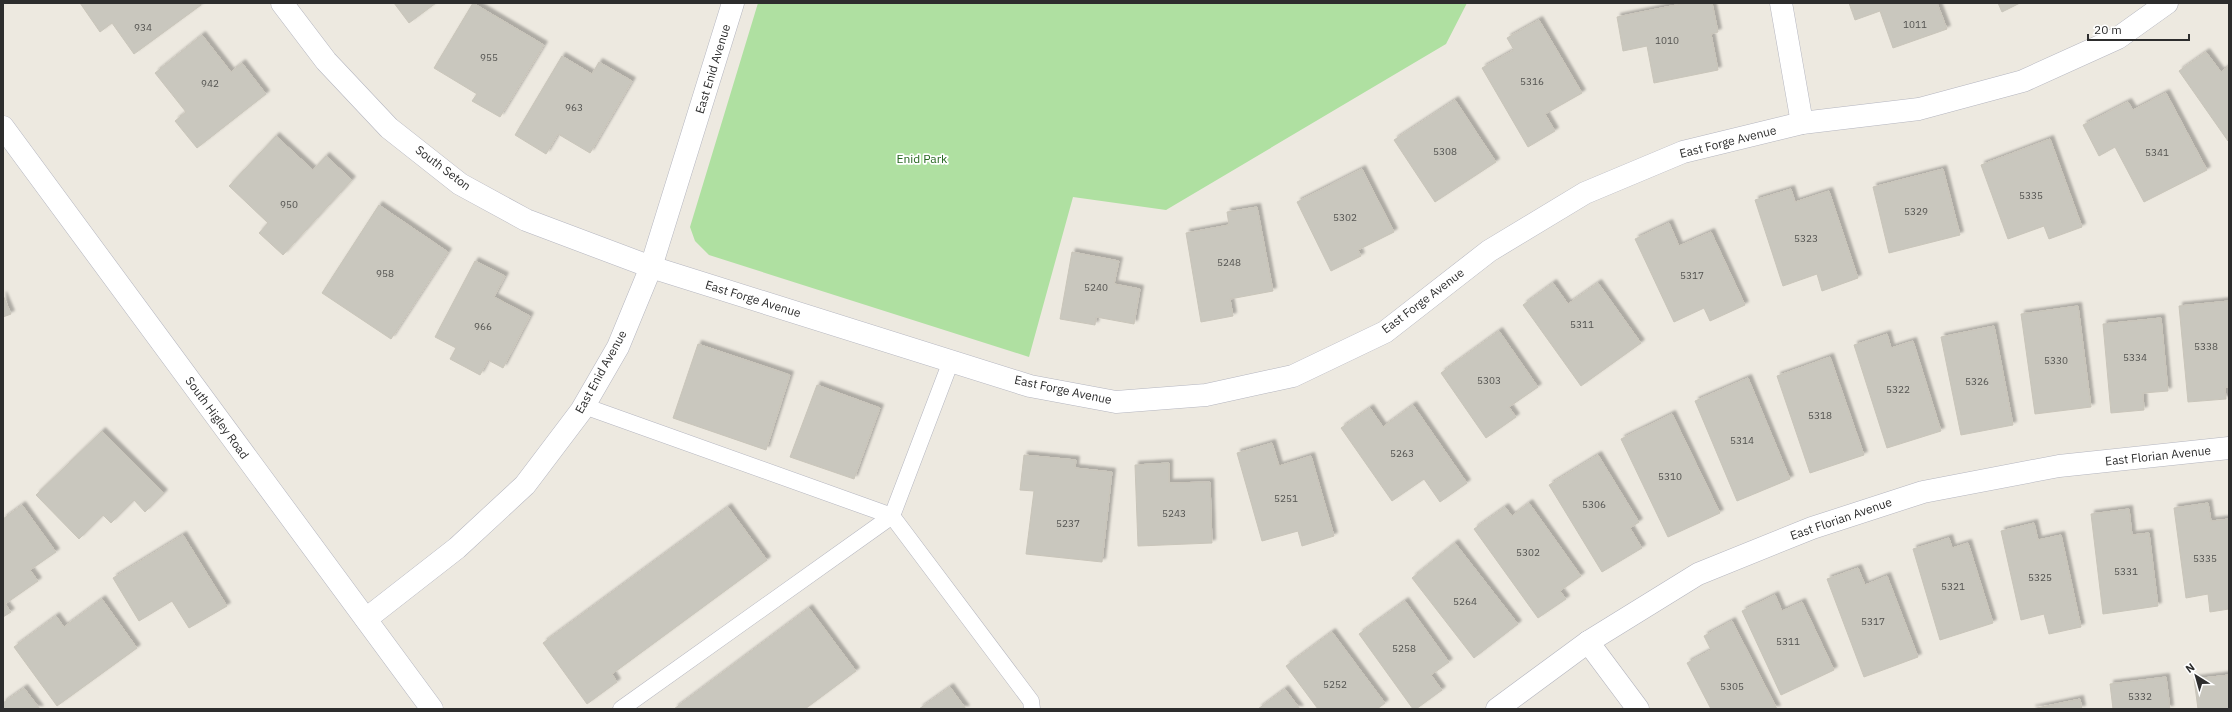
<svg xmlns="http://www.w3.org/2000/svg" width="2232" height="712" font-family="'IBM Plex Sans',sans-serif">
<defs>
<filter id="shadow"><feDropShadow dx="3.5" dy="-3.5" stdDeviation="1" flood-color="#0004"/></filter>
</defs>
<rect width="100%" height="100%" fill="#ede9e0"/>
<polygon fill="#afe0a1" points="758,3 1467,3 1446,44 1166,210 1073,197 1029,357 709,255 695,241 690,227"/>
<g fill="#c9c7be" stroke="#c9c5ba" filter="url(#shadow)">
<polygon points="80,3 199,3 201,5 134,54 112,23 100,32"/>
<polygon points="394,3 436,3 409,23"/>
<polygon points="473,3 544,45 500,117 472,101 477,94 434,68"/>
<polygon points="1686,3 1712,3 1718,32 1711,34 1718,70 1654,83 1647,46 1623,51 1617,17"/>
<polygon points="1849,3 1937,3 1947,29 1893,48 1880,11 1855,20"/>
<polygon points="1998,3 2020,3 2002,12"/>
<polygon points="1539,20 1582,93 1545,114 1555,131 1528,147 1482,68 1514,50 1507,38"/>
<polygon points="202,35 231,72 242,63 266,94 197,148 175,121 186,112 155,73"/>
<polygon points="2206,52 2221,72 2229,66 2228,141 2179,71"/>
<polygon points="562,56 592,74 599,62 632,81 590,153 558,134 546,154 515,135"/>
<polygon points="2166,93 2207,170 2144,202 2115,147 2099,156 2083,125 2128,102 2133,110"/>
<polygon points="1455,100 1496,162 1435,202 1394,140"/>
<polygon points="276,136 313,170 326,156 352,180 283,255 259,233 268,223 229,186"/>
<polygon points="2050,139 2082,227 2049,239 2044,226 2008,239 1981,165"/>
<polygon points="1362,169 1394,232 1358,250 1361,256 1331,271 1297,202"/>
<polygon points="1943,169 1960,235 1889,253 1873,187"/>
<polygon points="1791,189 1795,202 1829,191 1858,278 1822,291 1817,274 1783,286 1755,200"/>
<polygon points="379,205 448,252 391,339 322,293"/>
<polygon points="1257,207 1273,291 1230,299 1233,316 1201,322 1186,233 1229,225 1227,212"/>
<polygon points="1669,223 1679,246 1711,232 1745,305 1710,321 1704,308 1674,322 1635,239"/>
<polygon points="1072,252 1119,261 1114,284 1140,289 1134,324 1096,317 1095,325 1060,319"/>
<polygon points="475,261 505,276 494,297 530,316 503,368 488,360 480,375 450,359 456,348 435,337"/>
<polygon points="1553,283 1568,304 1598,283 1641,343 1581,386 1523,305"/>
<polygon points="3,295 11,314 3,317"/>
<polygon points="2229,301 2229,387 2225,387 2226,399 2188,402 2179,306"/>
<polygon points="2078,306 2091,407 2035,414 2021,314"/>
<polygon points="2161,318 2168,391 2143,393 2144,410 2111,413 2103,324"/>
<polygon points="1994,326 2013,425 1961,435 1941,337"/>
<polygon points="1499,331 1538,387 1509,407 1516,417 1486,438 1441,373"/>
<polygon points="1887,334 1891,348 1913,341 1941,431 1887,448 1854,345"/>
<polygon points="698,344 790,375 766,450 673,418"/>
<polygon points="1830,357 1864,455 1810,473 1777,376"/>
<polygon points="1748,378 1790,479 1737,501 1695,401"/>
<polygon points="817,385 880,408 854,479 790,457"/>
<polygon points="1413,405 1467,483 1440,502 1424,479 1392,501 1341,428 1370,408 1383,427"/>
<polygon points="1672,414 1720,513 1668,537 1621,439"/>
<polygon points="102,431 164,493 145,512 134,500 111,523 103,515 79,539 36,495"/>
<polygon points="1272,443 1279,466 1311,456 1334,536 1302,546 1298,531 1262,541 1237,453"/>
<polygon points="1024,455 1076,460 1075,468 1112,472 1102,562 1026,554 1034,491 1020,490"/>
<polygon points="1598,455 1639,522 1630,528 1642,548 1602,572 1549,485"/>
<polygon points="1169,463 1169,483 1210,482 1212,543 1138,546 1135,465"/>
<polygon points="1529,503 1581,576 1560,591 1566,599 1538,618 1474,529 1505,507 1512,516"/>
<polygon points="2208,503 2211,521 2229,519 2229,609 2210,612 2208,594 2186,598 2174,508"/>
<polygon points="22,505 56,552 30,570 38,581 5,604 11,612 3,617 3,519"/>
<polygon points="728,507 767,560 612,674 617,682 587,704 543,643"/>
<polygon points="2129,509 2132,535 2149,533 2158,606 2103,614 2091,514"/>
<polygon points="2034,523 2038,540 2061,535 2081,627 2049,634 2044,614 2021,620 2001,531"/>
<polygon points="183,535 227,606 189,628 172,601 139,621 113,578"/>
<polygon points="1949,538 1952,548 1968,543 1993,623 1940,640 1913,549"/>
<polygon points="1455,543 1518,624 1474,658 1412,578"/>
<polygon points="1858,568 1865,585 1887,576 1918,657 1864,677 1827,579"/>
<polygon points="1775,595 1782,611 1802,602 1834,670 1781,695 1742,611"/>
<polygon points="102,599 137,648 57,706 14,647 56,616 64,627"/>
<polygon points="1405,601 1449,662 1431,675 1442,690 1416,709 1413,709 1359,634"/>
<polygon points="809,608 856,671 805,709 674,709"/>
<polygon points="1732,621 1777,709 1711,709 1687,663 1711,650 1704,636"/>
<polygon points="1332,632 1385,703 1377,709 1318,709 1286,666"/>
<polygon points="2229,675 2229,709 2198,709 2194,679"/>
<polygon points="2166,677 2170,709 2113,709 2110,684"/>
<polygon points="950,687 966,709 919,709"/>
<polygon points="24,688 40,709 3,709 3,703"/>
<polygon points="1285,689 1300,709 1258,709"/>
<polygon points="2080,699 2082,709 2032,709"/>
</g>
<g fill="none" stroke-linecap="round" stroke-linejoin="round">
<g stroke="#b4b5bf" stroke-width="17">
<g id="lane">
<polyline points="584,406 892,516 1031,701 1032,709"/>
<polyline points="621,709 892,516 951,361"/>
</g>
</g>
<g stroke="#b4b5bf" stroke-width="23">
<g id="street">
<polyline points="282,3 326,61 389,128 460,184 526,220 651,267 1030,386 1116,402 1206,395 1293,376 1385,332 1489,251 1585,193 1683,152 1802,123 1919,109 2023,81 2118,38 2167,3"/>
<polyline points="1781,3 1802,123"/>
<polyline points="1588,642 1638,709"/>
<polyline points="1497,709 1588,642 1698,574 1812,528 1923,492 2059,466 2229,448"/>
</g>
</g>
<g stroke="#b4b5bf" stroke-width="23">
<g id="secondary">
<polyline points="3,127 432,709"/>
<polyline points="366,619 457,548 525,485 581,411 618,347 651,267 733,3"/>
</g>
</g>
<use href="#lane" stroke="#fff" stroke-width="16"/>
<use href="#street" stroke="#fff" stroke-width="22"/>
<use href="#secondary" stroke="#fff" stroke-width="22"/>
</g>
<g text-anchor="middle" stroke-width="3.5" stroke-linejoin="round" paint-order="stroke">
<g font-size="10" fill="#545451">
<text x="1915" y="28">1011</text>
<text x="143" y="31">934</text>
<text x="1667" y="44">1010</text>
<text x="489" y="61">955</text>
<text x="1532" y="85">5316</text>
<text x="210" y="87">942</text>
<text x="574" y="111">963</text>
<text x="1445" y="155">5308</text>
<text x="2157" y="156">5341</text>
<text x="2031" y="199">5335</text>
<text x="289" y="208">950</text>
<text x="1916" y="215">5329</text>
<text x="1345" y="221">5302</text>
<text x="1806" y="242">5323</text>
<text x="1229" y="266">5248</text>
<text x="385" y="277">958</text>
<text x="1692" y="279">5317</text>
<text x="1096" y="291">5240</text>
<text x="1582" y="328">5311</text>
<text x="483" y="330">966</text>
<text x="2206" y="350">5338</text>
<text x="2135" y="361">5334</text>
<text x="2056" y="364">5330</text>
<text x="1489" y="384">5303</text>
<text x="1977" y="385">5326</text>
<text x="1898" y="393">5322</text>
<text x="1820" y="419">5318</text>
<text x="1742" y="444">5314</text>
<text x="1402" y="457">5263</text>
<text x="1670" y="480">5310</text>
<text x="1286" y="502">5251</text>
<text x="1594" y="508">5306</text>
<text x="1174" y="517">5243</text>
<text x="1068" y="527">5237</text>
<text x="1528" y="556">5302</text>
<text x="2205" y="562">5335</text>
<text x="2126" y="575">5331</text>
<text x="2040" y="581">5325</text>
<text x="1953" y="590">5321</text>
<text x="1465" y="605">5264</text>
<text x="1873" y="625">5317</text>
<text x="1788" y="645">5311</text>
<text x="1404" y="652">5258</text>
<text x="1335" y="688">5252</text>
<text x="1732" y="690">5305</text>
<text x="2140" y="700">5332</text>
</g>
<g font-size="12" fill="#2d2d2d" stroke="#fff">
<text transform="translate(713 69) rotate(-73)" y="4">East Enid Avenue</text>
<text transform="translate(1728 142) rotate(-14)" y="4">East Forge Avenue</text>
<text transform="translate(443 168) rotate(37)" y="4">South Seton</text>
<text transform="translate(753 299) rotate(17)" y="4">East Forge Avenue</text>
<text transform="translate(1423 301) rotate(-37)" y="4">East Forge Avenue</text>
<text transform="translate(601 372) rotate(-61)" y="4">East Enid Avenue</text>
<text transform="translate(1063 390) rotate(12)" y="4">East Forge Avenue</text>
<text transform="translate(217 418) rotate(54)" y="4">South Higley Road</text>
<text transform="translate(2158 456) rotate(-6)" y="4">East Florian Avenue</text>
<text transform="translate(1841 519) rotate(-19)" y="4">East Florian Avenue</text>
</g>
<g font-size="12" fill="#266720" stroke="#fff">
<text x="922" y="163">Enid Park</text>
</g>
</g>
<rect width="2232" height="712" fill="none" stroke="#2d2d2d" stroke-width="8"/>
<g transform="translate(2196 676) rotate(323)" stroke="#ffffff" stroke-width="3" paint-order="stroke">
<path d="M0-3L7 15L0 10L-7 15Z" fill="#2d2d2d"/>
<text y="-6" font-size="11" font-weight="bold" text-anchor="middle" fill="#2d2d2d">N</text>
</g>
<path d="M2088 34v6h101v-6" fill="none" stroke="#2d2d2d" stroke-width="2"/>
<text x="2094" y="34" font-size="12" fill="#2d2d2d" stroke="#ffffff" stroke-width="3" paint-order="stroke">20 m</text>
</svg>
